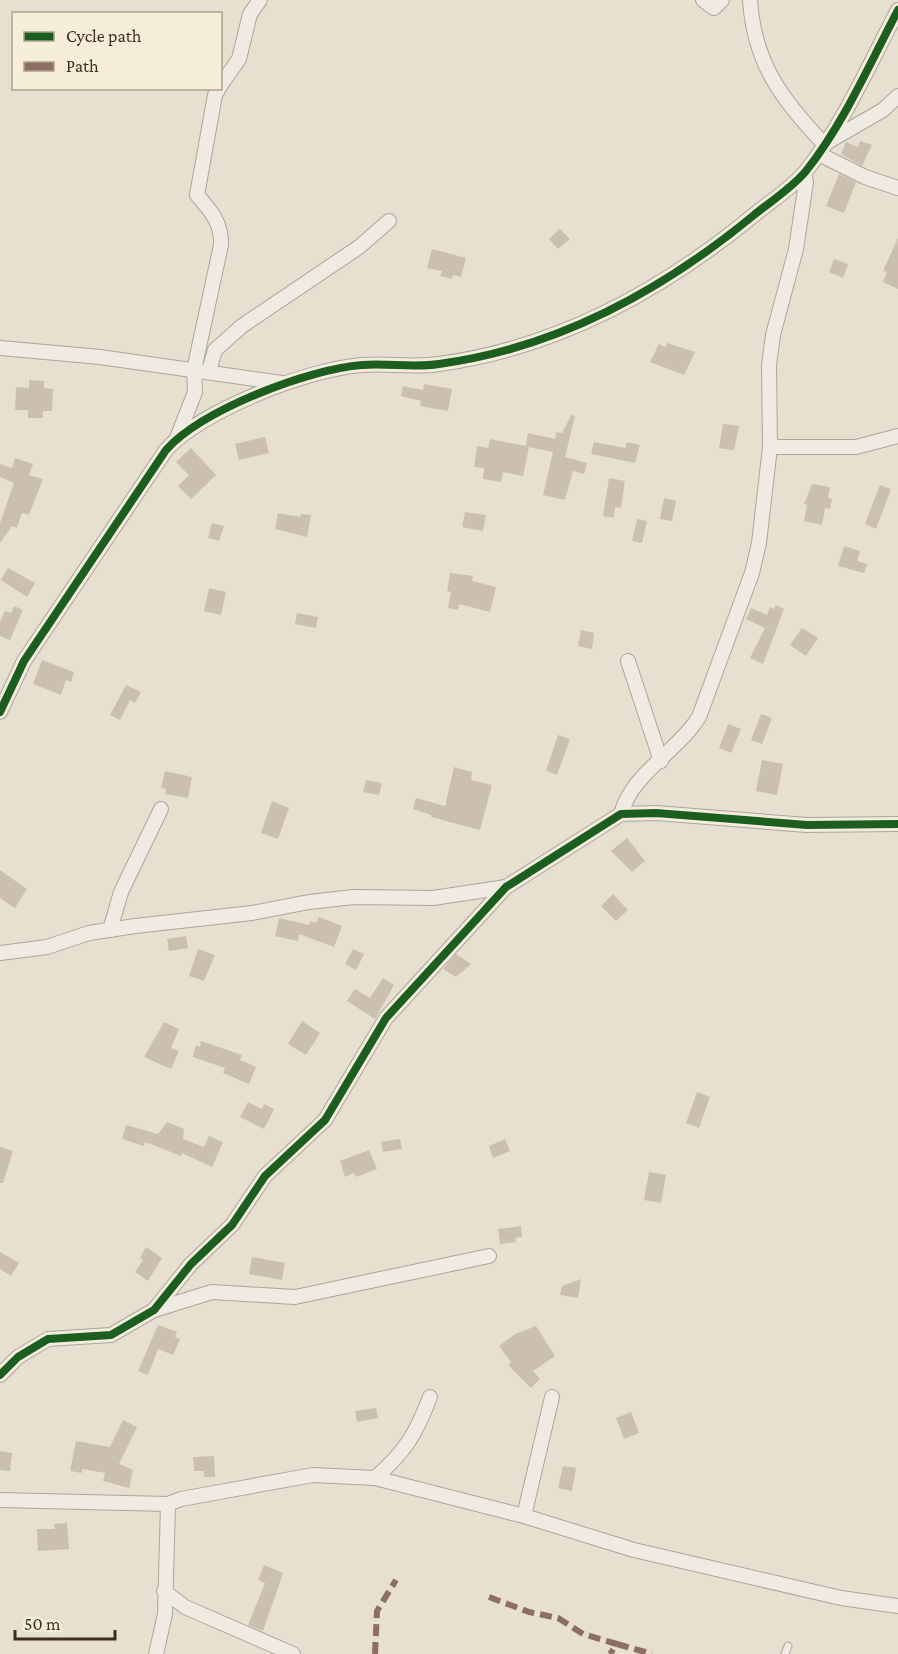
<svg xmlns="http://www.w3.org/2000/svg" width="898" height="1654" font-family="'Crimson Pro',serif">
<rect width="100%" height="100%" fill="#e7e0d1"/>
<g fill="#cbbfb2">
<polygon points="860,141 872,145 862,166 841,154 846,142 858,147"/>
<polygon points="839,174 856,182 844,213 826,206"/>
<polygon points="560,229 570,239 558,249 549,239"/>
<polygon points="898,238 898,289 883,282 887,272 883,271"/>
<polygon points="432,249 466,258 461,277 453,275 452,279 440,276 442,271 427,268"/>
<polygon points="834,259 848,264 843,278 829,272"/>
<polygon points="667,343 695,352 684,375 650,362 659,344 665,347"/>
<polygon points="29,380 44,381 44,388 53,389 52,411 43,411 43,418 28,418 28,410 15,410 16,387 29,388"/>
<polygon points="424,384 452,389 448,411 420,406 421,401 401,396 403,386 423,390"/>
<polygon points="572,414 575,416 565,457 587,463 584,474 573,471 565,500 543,495 553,452 529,447 523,476 503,472 501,482 483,479 484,468 474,467 477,446 488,448 490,439 526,446 528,433 555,439 556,432 562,433"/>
<polygon points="723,424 739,426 734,450 719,448"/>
<polygon points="265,437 269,453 239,460 235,444"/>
<polygon points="594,442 625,448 627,442 640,445 635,463 591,454"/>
<polygon points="191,448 216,475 191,499 178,486 189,475 176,462"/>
<polygon points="15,458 33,464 29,475 43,479 29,515 22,513 17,528 12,526 0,543 0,523 14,483 0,477 0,464 12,468"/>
<polygon points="609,478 625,481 621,508 615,507 614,518 603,516"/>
<polygon points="812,484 830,487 828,498 832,499 830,509 825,508 822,525 804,521 807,505 804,504"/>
<polygon points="880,485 891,489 876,529 865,524"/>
<polygon points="664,498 676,501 672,521 660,519"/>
<polygon points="465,512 486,515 483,531 462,527"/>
<polygon points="278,513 300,517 301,514 311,515 307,537 275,529"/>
<polygon points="637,519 647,521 642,543 632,541"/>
<polygon points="212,523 224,526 219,541 208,538"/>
<polygon points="844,546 860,551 857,561 867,564 864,573 838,566"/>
<polygon points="8,568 35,583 27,597 1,580"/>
<polygon points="450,573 473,576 472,581 496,587 490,612 459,604 458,610 448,608 451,592 447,591"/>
<polygon points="209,588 226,592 221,615 204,611"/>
<polygon points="776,605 784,609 763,664 750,658 765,628 746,619 751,608 767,615 770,607 774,609"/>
<polygon points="14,606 23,610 10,640 0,636 0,622 5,611 11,613"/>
<polygon points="297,613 318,617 316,628 295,624"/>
<polygon points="802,628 818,638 806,656 790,645"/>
<polygon points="581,630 594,633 592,649 578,646"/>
<polygon points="42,660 74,672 71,682 66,680 61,695 33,684"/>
<polygon points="126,685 141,692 135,703 130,700 120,720 110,715"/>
<polygon points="761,714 772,718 762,744 751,740"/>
<polygon points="728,724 741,729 731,753 719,748"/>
<polygon points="558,735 570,739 557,775 546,771"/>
<polygon points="762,760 783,764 777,795 756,791"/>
<polygon points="454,767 472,772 471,780 492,785 480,830 431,817 431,815 413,809 416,798 445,806"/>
<polygon points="165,771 192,777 188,798 165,794 166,789 161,788"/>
<polygon points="366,780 382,783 379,795 363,792"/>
<polygon points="272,801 289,808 278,839 261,833"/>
<polygon points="627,838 645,861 632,872 611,851"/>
<polygon points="0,870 27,889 15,908 0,898"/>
<polygon points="613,894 628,910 616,921 601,906"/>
<polygon points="319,917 342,926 334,947 299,934 298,941 275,936 279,918 309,925 311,921 316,923"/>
<polygon points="186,936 188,948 169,951 167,939"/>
<polygon points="198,949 215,955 204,981 189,976"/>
<polygon points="353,949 364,954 356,970 345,964"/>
<polygon points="456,954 471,964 456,977 443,969"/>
<polygon points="383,978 394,985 375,1019 347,1001 355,989 370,998"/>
<polygon points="302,1021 320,1033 306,1055 288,1044"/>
<polygon points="164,1022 179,1029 171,1048 179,1051 171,1069 144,1057"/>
<polygon points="201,1041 242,1055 240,1060 256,1067 249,1084 223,1073 225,1068 193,1057 196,1045 200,1047"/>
<polygon points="697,1092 710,1097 699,1128 686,1123"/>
<polygon points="248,1102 262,1109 264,1104 274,1109 264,1129 240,1117"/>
<polygon points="167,1122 184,1129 183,1139 204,1147 209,1136 223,1142 212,1167 182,1153 181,1156 145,1142 144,1146 122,1139 126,1125 158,1134"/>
<polygon points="400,1139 402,1149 383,1152 381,1142"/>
<polygon points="505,1139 510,1151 493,1158 489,1146"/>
<polygon points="0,1147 13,1151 3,1183 0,1183"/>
<polygon points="369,1150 377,1169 356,1177 354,1173 345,1177 340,1161"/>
<polygon points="649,1172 666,1175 661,1203 644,1200"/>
<polygon points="521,1226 522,1237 515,1238 516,1242 500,1244 498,1229"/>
<polygon points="146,1247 162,1258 148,1281 135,1272 143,1260 140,1258"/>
<polygon points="0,1252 19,1263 11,1276 0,1269"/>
<polygon points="252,1257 285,1263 282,1280 249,1274"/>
<polygon points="581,1279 578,1298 560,1295 562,1286"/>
<polygon points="158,1325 177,1332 175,1337 180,1339 173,1355 158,1349 148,1375 138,1371"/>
<polygon points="536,1326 555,1356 533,1371 540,1379 531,1388 508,1365 511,1362 499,1346 515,1334"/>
<polygon points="376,1408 378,1418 357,1422 355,1411"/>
<polygon points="631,1412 639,1433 624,1439 616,1418"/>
<polygon points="123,1420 137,1427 119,1464 133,1470 129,1488 103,1481 105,1473 82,1469 82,1473 70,1471 76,1441 110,1447"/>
<polygon points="0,1451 12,1453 10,1471 0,1470"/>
<polygon points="214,1456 215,1477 204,1477 204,1471 194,1471 193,1457"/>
<polygon points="563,1466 576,1468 572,1491 558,1488"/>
<polygon points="67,1523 69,1549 38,1551 37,1529 55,1529 54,1524"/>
<polygon points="264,1565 283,1573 263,1631 248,1625 265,1583 258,1580"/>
</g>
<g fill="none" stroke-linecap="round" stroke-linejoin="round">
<g stroke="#ada599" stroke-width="9">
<polyline id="lane" points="785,1654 788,1646"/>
</g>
<g stroke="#ada599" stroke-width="16">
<g id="street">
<polyline points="703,0 714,8 722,0"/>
<path d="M 750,0 C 754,63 782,100 824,144 L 883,110 L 898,96"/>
<polyline points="220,86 239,59 250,14 260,0"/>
<polyline points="819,154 865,177 898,188"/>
<polyline points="0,348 100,357 282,383"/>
<polyline points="209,371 215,350 242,326 359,247 389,221"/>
<path d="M 177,438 L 195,392 L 194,370 L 221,245 C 222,223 211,211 197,195 L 215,95 L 219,88"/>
<polyline points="770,447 856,447 898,436"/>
<polyline points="628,661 661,761"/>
<path d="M 0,712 L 24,661 L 166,450 C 202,410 308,369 362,365 C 388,363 414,368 439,364 C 558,348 663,290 754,215 C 771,201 792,188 806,171 C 844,123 870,63 898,10"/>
<path d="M 621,814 C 632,773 677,752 699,717 L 752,573 L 759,543 L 770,447 L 769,365 L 773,335 L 796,249 L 806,182 L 804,174"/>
<polyline points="110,930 121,892 161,809"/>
<polyline points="0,953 47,947 89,933 135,926 252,913 309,902 354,897 433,898 506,887"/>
<polyline points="154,1310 212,1292 295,1297 489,1256"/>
<polyline points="0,1375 18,1357 48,1339 111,1335 154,1310 191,1264 232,1225 265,1176 325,1120 386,1018 506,887 621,814 656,813 807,825 898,824"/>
<path d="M 375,1478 C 405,1452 416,1434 430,1397"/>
<polyline points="0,1500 168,1504 181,1499 313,1475 375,1478 524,1516 634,1550 841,1598 898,1606"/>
<polyline points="524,1516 552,1397"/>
<polyline points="164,1591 185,1607 293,1654"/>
<polyline points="156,1654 165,1614 168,1504"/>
</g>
</g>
<use href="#lane" stroke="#efebe3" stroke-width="7"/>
<use href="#street" stroke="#efebe3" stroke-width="14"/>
<g stroke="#8d6e63" stroke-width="6" stroke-dasharray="12 6" stroke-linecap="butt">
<polyline points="489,1597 529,1612 558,1618 583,1634 617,1644 610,1654"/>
<polyline points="617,1644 652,1654"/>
<polyline points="375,1654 377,1611 396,1580"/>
</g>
<g stroke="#f7eed8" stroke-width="11">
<g id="cycleway">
<path d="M 0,712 L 24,661 L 166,450 C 202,410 308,369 362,365 C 388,363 414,368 439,364 C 558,348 663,290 754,215 C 771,201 792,188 806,171 C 844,123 870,63 898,10"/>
<polyline points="0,1375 18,1357 48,1339 111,1335 154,1310 191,1264 232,1225 265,1176 325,1120 386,1018 506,887 621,814 656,813 807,825 898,824"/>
</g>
</g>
<use href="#cycleway" stroke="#1b5e20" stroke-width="8"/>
</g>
<rect x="12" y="12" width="210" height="78" fill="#f7eed8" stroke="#ada18e" stroke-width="1.5"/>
<rect x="24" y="32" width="30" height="9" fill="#1b5e20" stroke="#ada18e" stroke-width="1.5"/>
<text x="66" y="42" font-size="18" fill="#3d2e20">Cycle path</text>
<rect x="24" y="62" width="30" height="9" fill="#8d6e63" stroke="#ada18e" stroke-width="1.5"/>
<text x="66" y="72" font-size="18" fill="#3d2e20">Path</text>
<path d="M15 1630v9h100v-9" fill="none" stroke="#3d2e20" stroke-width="3"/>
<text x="24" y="1630" font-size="18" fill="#3d2e20" stroke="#f7eed8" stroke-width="4.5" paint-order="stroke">50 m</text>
</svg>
